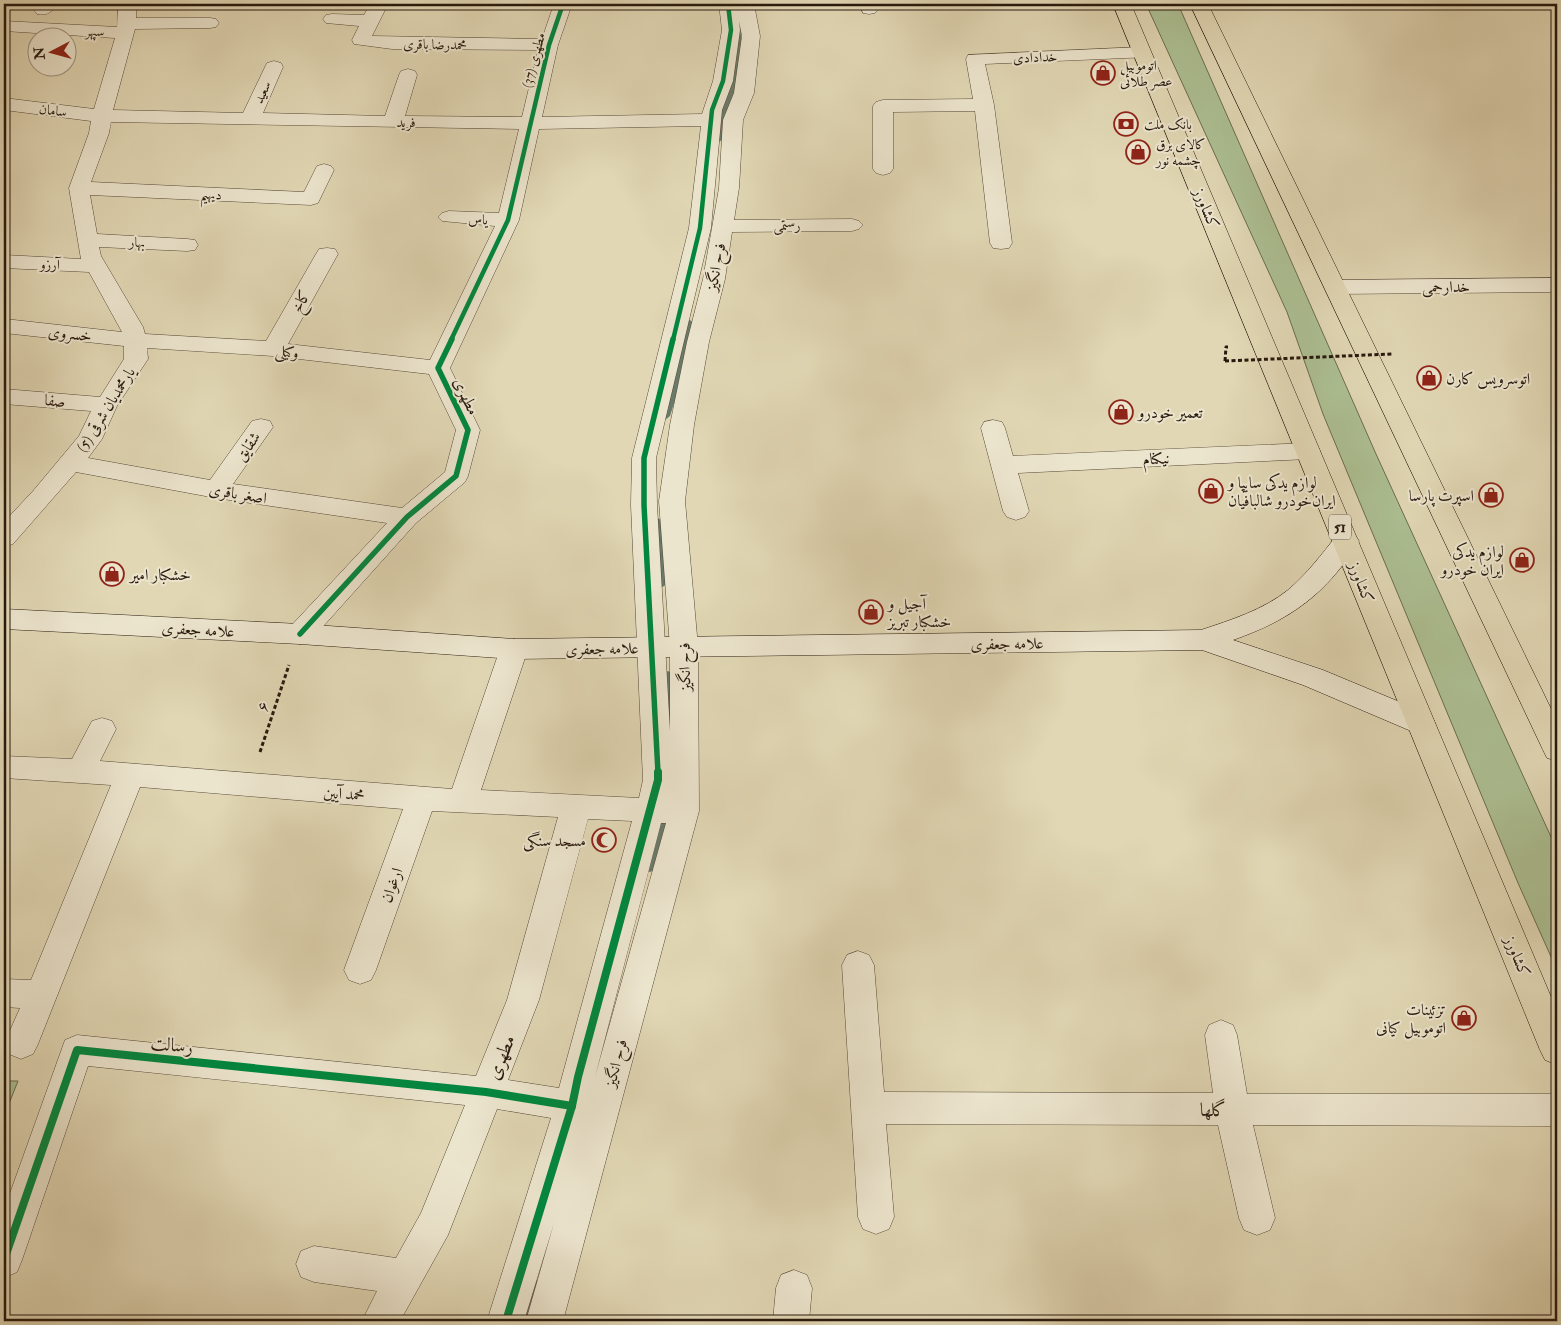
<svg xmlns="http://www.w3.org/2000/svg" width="1561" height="1325" font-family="'IM FELL Double Pica',Amiri,serif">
<rect width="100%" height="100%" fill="#e1d7b4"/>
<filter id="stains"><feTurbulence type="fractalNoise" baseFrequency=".004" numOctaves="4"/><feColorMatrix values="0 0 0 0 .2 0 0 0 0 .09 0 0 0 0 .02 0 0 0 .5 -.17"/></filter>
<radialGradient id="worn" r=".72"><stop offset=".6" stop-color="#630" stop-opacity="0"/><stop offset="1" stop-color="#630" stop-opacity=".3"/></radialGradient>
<g fill="#acbf92" stroke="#6a6c50">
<polygon points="1146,4 1178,4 1376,454 1557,850 1557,970 1518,883 1323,414 1287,312"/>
<polygon points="4,1081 18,1081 4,1116"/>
</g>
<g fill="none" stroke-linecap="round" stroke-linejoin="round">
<g fill="#697a6a" fill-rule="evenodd">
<polygon points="731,4 739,4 742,52 732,105 722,130 722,140 717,143 712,140 714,130 724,105 734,52"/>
<polygon points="688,319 693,322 678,391 670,416 665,420 660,416 668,391 683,322"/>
<polygon points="658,518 664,522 667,584 661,588 655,584 652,522"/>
<polygon points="668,671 672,673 674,676 678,746 676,750 666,750 664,746 662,676 664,673"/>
<polygon points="666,803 671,804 673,808 657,866 655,870 650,872 645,870 643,866 659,808 661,804"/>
<polygon points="534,1280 540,1282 542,1288 532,1321 516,1321 528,1282"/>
</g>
<g stroke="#564838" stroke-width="1">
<g id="minor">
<path d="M 39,4 L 57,4 C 51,13 47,16 37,14 L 34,10 Z"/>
<path d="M 118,4 L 136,4 L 136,18 L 210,18 L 216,19 L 219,23 L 216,27 L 210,28 L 135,29 L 113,110 L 243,113 L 265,67 L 267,63 L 274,61 L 281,63 L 283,67 L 263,113 L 385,116 L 399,75 L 401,71 L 408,69 L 415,71 L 417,75 L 405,116 L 522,117 L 538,50 L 392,49 L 354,44 L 352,40 L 359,26 L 326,23 L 323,19 L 326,15 L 332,14 L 364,15 L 370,4 L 388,4 L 372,36 L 542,39 L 554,4 L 572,4 L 558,45 L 542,117 L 702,114 L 713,81 L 722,30 L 719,4 L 754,4 L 760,36 L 754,93 L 743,120 L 739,188 L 734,220 L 852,219 L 859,221 L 863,225 L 859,229 L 852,231 L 732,232 L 725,279 L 709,342 L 694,425 L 685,501 L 698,647 L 699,811 L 563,1321 L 526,1321 L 554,1223 L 524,1321 L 487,1321 L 551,1118 L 497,1109 L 448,1235 L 400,1321 L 362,1321 L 377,1291 L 314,1282 L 301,1277 L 296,1264 L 301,1251 L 314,1246 L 396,1258 L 421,1213 L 465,1105 L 88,1066 L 22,1260 L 17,1272 L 4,1278 L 4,1210 L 65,1040 L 77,1035 L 476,1076 L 507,1000 L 558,817 L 432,811 L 376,970 L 371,980 L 360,984 L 349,980 L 344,970 L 403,809 L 140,787 L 38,1044 L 33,1054 L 21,1059 L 9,1054 L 4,1044 L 20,1008 L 4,1007 L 4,979 L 31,980 L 111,785 L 4,778 L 4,756 L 72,759 L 92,721 L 102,718 L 112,721 L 116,729 L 100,761 L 452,789 L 500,649 L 504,642 L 514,639 L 524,642 L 528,649 L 481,790 L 639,798 L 643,780 L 631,505 L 632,458 L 689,228 L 701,126 L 539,129 L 519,220 L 450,368 L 480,430 L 468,476 L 465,482 L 416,523 L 310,641 L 300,644 L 290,641 L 286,634 L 290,627 L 387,523 L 216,498 L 76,472 L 13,544 L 4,547 L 4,522 L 33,491 L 79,436 L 91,411 L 4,404 L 4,389 L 100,397 L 124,359 L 124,346 L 4,333 L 5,319 L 122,332 L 89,272 L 4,268 L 4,255 L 81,259 L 69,188 L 89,133 L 91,121 L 4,110 L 4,98 L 94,109 L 115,38 L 4,31 L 4,21 L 117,27 ZM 739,21 L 742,36 L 734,93 L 723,120 L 719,188 L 703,279 L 687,342 L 670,425 L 659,501 L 670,647 L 670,731 L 657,505 L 656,458 L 711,228 L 722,110 L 733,81 L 740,30 ZM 111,122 L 519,129 L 499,213 L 449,211 L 442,213 L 438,217 L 442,221 L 495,226 L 430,360 L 288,344 L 338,254 L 335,249 L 327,248 L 319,249 L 316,254 L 266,341 L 145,334 L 143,327 L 101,256 L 99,247 L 187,251 L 195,250 L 198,245 L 195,240 L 187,239 L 97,234 L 90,195 L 311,205 L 318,203 L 334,170 L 331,166 L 324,164 L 317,166 L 304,192 L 91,182 L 109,133 ZM 147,348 L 273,356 L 429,374 L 456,430 L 445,472 L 402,508 L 233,484 L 273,427 L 270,421 L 261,419 L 252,421 L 210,480 L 88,458 L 102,439 L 117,406 L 148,359 ZM 588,819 L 632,821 L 559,1088 L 508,1080 L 539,1000 ZM 661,823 L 666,823 L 595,1077 Z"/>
<polygon points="860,4 878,4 878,9 875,13 869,14 863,13"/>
<polygon points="1142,47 1149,49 1151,53 1149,57 985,64 994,105 1012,243 1009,248 1001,249 993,248 990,243 975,111 893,112 893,169 890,173 883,175 876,173 873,169 873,106 876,102 883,100 973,99 966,59 968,55"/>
<polygon points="1557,278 1557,292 1335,294 1327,292 1324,287 1327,282 1335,280"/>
<polygon points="993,420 1002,422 1005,428 1013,456 1308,443 1317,445 1320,451 1317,457 1308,459 1018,473 1029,511 1025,517 1016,520 1007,517 1003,511 981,428 984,422"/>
<polygon points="858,951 869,955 874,965 884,1092 1213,1093 1205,1035 1209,1025 1221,1020 1233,1025 1237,1035 1247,1094 1557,1094 1557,1126 1253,1125 1275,1218 1270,1230 1257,1235 1244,1230 1239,1218 1218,1125 886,1124 894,1217 889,1229 876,1234 863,1229 858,1217 842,965 847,955"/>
<polygon points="794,1270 807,1275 812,1288 809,1321 773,1321 776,1288 781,1275"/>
</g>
</g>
<g stroke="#28190e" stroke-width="1">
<path id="secondary" d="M 1346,532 L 1355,535 L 1359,541 C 1327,594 1290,620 1233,640 L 1323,670 L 1431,715 L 1435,723 L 1431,731 L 1421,734 L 1411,731 L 1303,685 L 1202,650 L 514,659 L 300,644 L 4,629 L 4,609 L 300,624 L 514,639 L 1201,630 C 1231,620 1263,610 1288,590 C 1307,574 1322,554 1337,535 Z"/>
</g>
<g stroke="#28190e" stroke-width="1">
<g id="primary">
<polygon points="1113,4 1131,4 1557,1011 1557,1065 1545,1060 1540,1050"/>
<polygon points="1190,4 1208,4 1557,721 1557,761 1547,758 1543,750"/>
</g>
</g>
<g stroke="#28190e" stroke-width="3" stroke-dasharray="4 2.5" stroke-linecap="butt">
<polyline points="1225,361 1226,347 1228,347"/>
<polyline points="260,752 289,665"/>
</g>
<use href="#minor" fill="#ece5ce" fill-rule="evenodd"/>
<use href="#secondary" fill="#ece5ce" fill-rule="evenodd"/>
<use href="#primary" fill="#e1d7b4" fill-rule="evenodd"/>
<polyline stroke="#28190e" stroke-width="3" stroke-dasharray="4 2.5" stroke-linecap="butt" points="1225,361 1392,354"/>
<g stroke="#ece5ce" stroke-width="7">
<g id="cycleway-far2">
<polyline points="451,340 508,220 549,45 563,4"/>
<polyline points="673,340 700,228 712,110 723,81 731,30 728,4"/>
</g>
</g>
<g stroke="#ece5ce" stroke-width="9">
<g id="cycleway-far1">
<polyline points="300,634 407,517 456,476 468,430 438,368 452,339"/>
<polyline points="658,773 644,505 644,458 673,339"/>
</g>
</g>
<g stroke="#ece5ce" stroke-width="11">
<g id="cycleway">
<polyline points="4,1260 77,1050 486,1092 572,1106"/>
<polyline points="506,1321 572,1106 578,1077 658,780 658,772"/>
</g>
</g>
<use href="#cycleway-far2" stroke="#00873e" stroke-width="4.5"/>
<use href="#cycleway-far1" stroke="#00873e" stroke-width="5.5"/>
<use href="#cycleway" stroke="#00873e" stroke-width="8"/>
</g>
<defs>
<g id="shop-ring" transform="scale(1.25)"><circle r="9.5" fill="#ece5ce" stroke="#8f2418" stroke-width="1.5"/><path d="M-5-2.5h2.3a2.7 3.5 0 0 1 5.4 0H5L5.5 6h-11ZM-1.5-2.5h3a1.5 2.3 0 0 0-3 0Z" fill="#8f2418"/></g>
<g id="bank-ring" transform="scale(1.25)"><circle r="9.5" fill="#ece5ce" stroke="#8f2418" stroke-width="1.5"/><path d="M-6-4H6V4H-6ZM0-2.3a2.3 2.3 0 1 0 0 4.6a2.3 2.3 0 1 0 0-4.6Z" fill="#8f2418"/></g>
<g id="mosque-ring" transform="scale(1.25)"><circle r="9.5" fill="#ece5ce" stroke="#8f2418" stroke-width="1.5"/><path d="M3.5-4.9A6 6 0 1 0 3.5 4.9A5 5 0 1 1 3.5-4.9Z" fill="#8f2418"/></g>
</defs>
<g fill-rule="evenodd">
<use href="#shop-ring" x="1103" y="73"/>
<use href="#bank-ring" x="1126" y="124"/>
<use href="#shop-ring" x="1138" y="152"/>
<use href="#shop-ring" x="1429" y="378"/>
<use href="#shop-ring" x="1121" y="412"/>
<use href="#shop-ring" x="1211" y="491"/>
<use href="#shop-ring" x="1491" y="495"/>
<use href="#shop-ring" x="1522" y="560"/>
<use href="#shop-ring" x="112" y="574"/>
<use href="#shop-ring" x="871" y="612"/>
<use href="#mosque-ring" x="604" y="840"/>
<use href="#shop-ring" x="1464" y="1018"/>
</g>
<g text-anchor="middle" stroke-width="4" stroke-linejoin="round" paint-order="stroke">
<g font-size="14" fill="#28190e" stroke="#ece5ce">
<text transform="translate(95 31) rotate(3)" y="5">سپهر</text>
<text transform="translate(435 44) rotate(1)" y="5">محمدرضا باقری</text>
<text transform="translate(1035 57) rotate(-2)" y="5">خدادادی</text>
<text transform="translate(533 60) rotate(-75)" y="5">مطهری (37)</text>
<text transform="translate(262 92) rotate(-66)" y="5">سعید</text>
<text transform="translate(53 110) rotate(7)" y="5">سامان</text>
<text x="406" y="127">فرید</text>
<text transform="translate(211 194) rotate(3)" y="5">دیهیم</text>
<text transform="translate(478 219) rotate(3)" y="5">یاس</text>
<text transform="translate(787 225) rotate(-1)" y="5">رستمی</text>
<text transform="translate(137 242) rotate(3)" y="5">بهار</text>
<text transform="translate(50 264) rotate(2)" y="5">آرزو</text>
</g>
<g font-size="14" fill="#28190e" stroke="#ece5ce" text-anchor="start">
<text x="1120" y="70">اتوموبیل<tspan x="1120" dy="16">عصر طلائی</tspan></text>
<text x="1144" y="129">بانک ملت</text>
<text x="1156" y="149">کالای برق<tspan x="1156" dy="16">چشمه نور</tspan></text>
</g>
<rect fill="#ece5ce" stroke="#635648" stroke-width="1" x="1329" y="514.5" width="22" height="25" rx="4"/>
<g font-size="15" font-weight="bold" fill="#28190e">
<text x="1340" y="532">51</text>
</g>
<g font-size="16" fill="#28190e" stroke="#ece5ce">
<text transform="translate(1207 208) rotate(67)" y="6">کشاورز</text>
<text transform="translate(715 267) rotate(-79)" y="6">فرح انگیز</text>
<text x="1446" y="292">خدارحمی</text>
<text transform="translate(300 301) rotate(-61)" y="6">کاخ</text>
<text transform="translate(70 333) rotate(6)" y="6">خسروی</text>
<text transform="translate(287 351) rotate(6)" y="6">وکیلی</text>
<text transform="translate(467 396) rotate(65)" y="6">مطهری</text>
<text transform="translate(55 400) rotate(5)" y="6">صفا</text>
<text transform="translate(105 409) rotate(-58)" y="6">یارمحمدیان شرقی (5)</text>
<text transform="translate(247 446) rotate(-55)" y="6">شقایق</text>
<text transform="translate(1156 458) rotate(-3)" y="6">نیکنام</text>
<text transform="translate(238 493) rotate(9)" y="6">اصغر باقری</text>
<text transform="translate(1362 582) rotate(69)" y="6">کشاورز</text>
<text transform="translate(198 629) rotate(3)" y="6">علامه جعفری</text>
<text transform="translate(1007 643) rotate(-1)" y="6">علامه جعفری</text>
<text transform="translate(602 648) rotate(-1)" y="6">علامه جعفری</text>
<text transform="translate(684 667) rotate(-91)" y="6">فرح انگیز</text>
<text transform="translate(262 706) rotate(-71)" y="6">۶</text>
<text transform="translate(344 793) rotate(4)" y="6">محمد آیین</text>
<text transform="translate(391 885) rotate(-70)" y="6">ارغوان</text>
<text transform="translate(1518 956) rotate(67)" y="6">کشاورز</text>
<text transform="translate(615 1063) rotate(-75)" y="6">فرح انگیز</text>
</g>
<g font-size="16" fill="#28190e" stroke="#ece5ce" text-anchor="start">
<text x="1446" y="384">اتوسرویس کارن</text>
<text x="1138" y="418">تعمیر خودرو</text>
<text x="1228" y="488">لوازم یدکی سایپا و<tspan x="1228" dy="18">ایران‌خودرو شالبافیان</tspan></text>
<text x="1474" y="501" text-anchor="end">اسپرت پارسا</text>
<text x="1504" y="557" text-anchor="end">لوازم یدکی<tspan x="1504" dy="18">ایران خودرو</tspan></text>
<text x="130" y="580">خشکبار امیر</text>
<text x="888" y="609">آجیل و<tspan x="888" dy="18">خشکبار تبریز</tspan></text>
<text x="586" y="846" text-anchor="end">مسجد سنگی</text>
<text x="1446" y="1015" text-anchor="end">تزئینات<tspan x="1446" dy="18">اتوموبیل کیانی</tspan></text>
</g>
<g font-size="19" fill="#28190e" stroke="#ece5ce">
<text transform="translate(172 1044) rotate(6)" y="7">رسالت</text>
<text transform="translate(500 1057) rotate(-68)" y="7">مطهری</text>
<text x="1213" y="1116">گلها</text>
</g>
</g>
<rect width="1561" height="1325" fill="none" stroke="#e1d7b4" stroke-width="20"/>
<rect x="5" y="5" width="1551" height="1315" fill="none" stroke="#28190e" stroke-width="2.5"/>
<rect x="10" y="10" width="1541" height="1305" fill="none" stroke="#28190e"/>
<g transform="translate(52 52) rotate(264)"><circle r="24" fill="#ece5ce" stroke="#9e9381"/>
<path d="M0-4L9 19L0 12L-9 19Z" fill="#8f2418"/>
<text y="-8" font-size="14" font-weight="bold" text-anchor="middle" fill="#28190e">N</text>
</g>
<rect width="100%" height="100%" filter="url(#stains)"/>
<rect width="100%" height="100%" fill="url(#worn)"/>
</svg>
